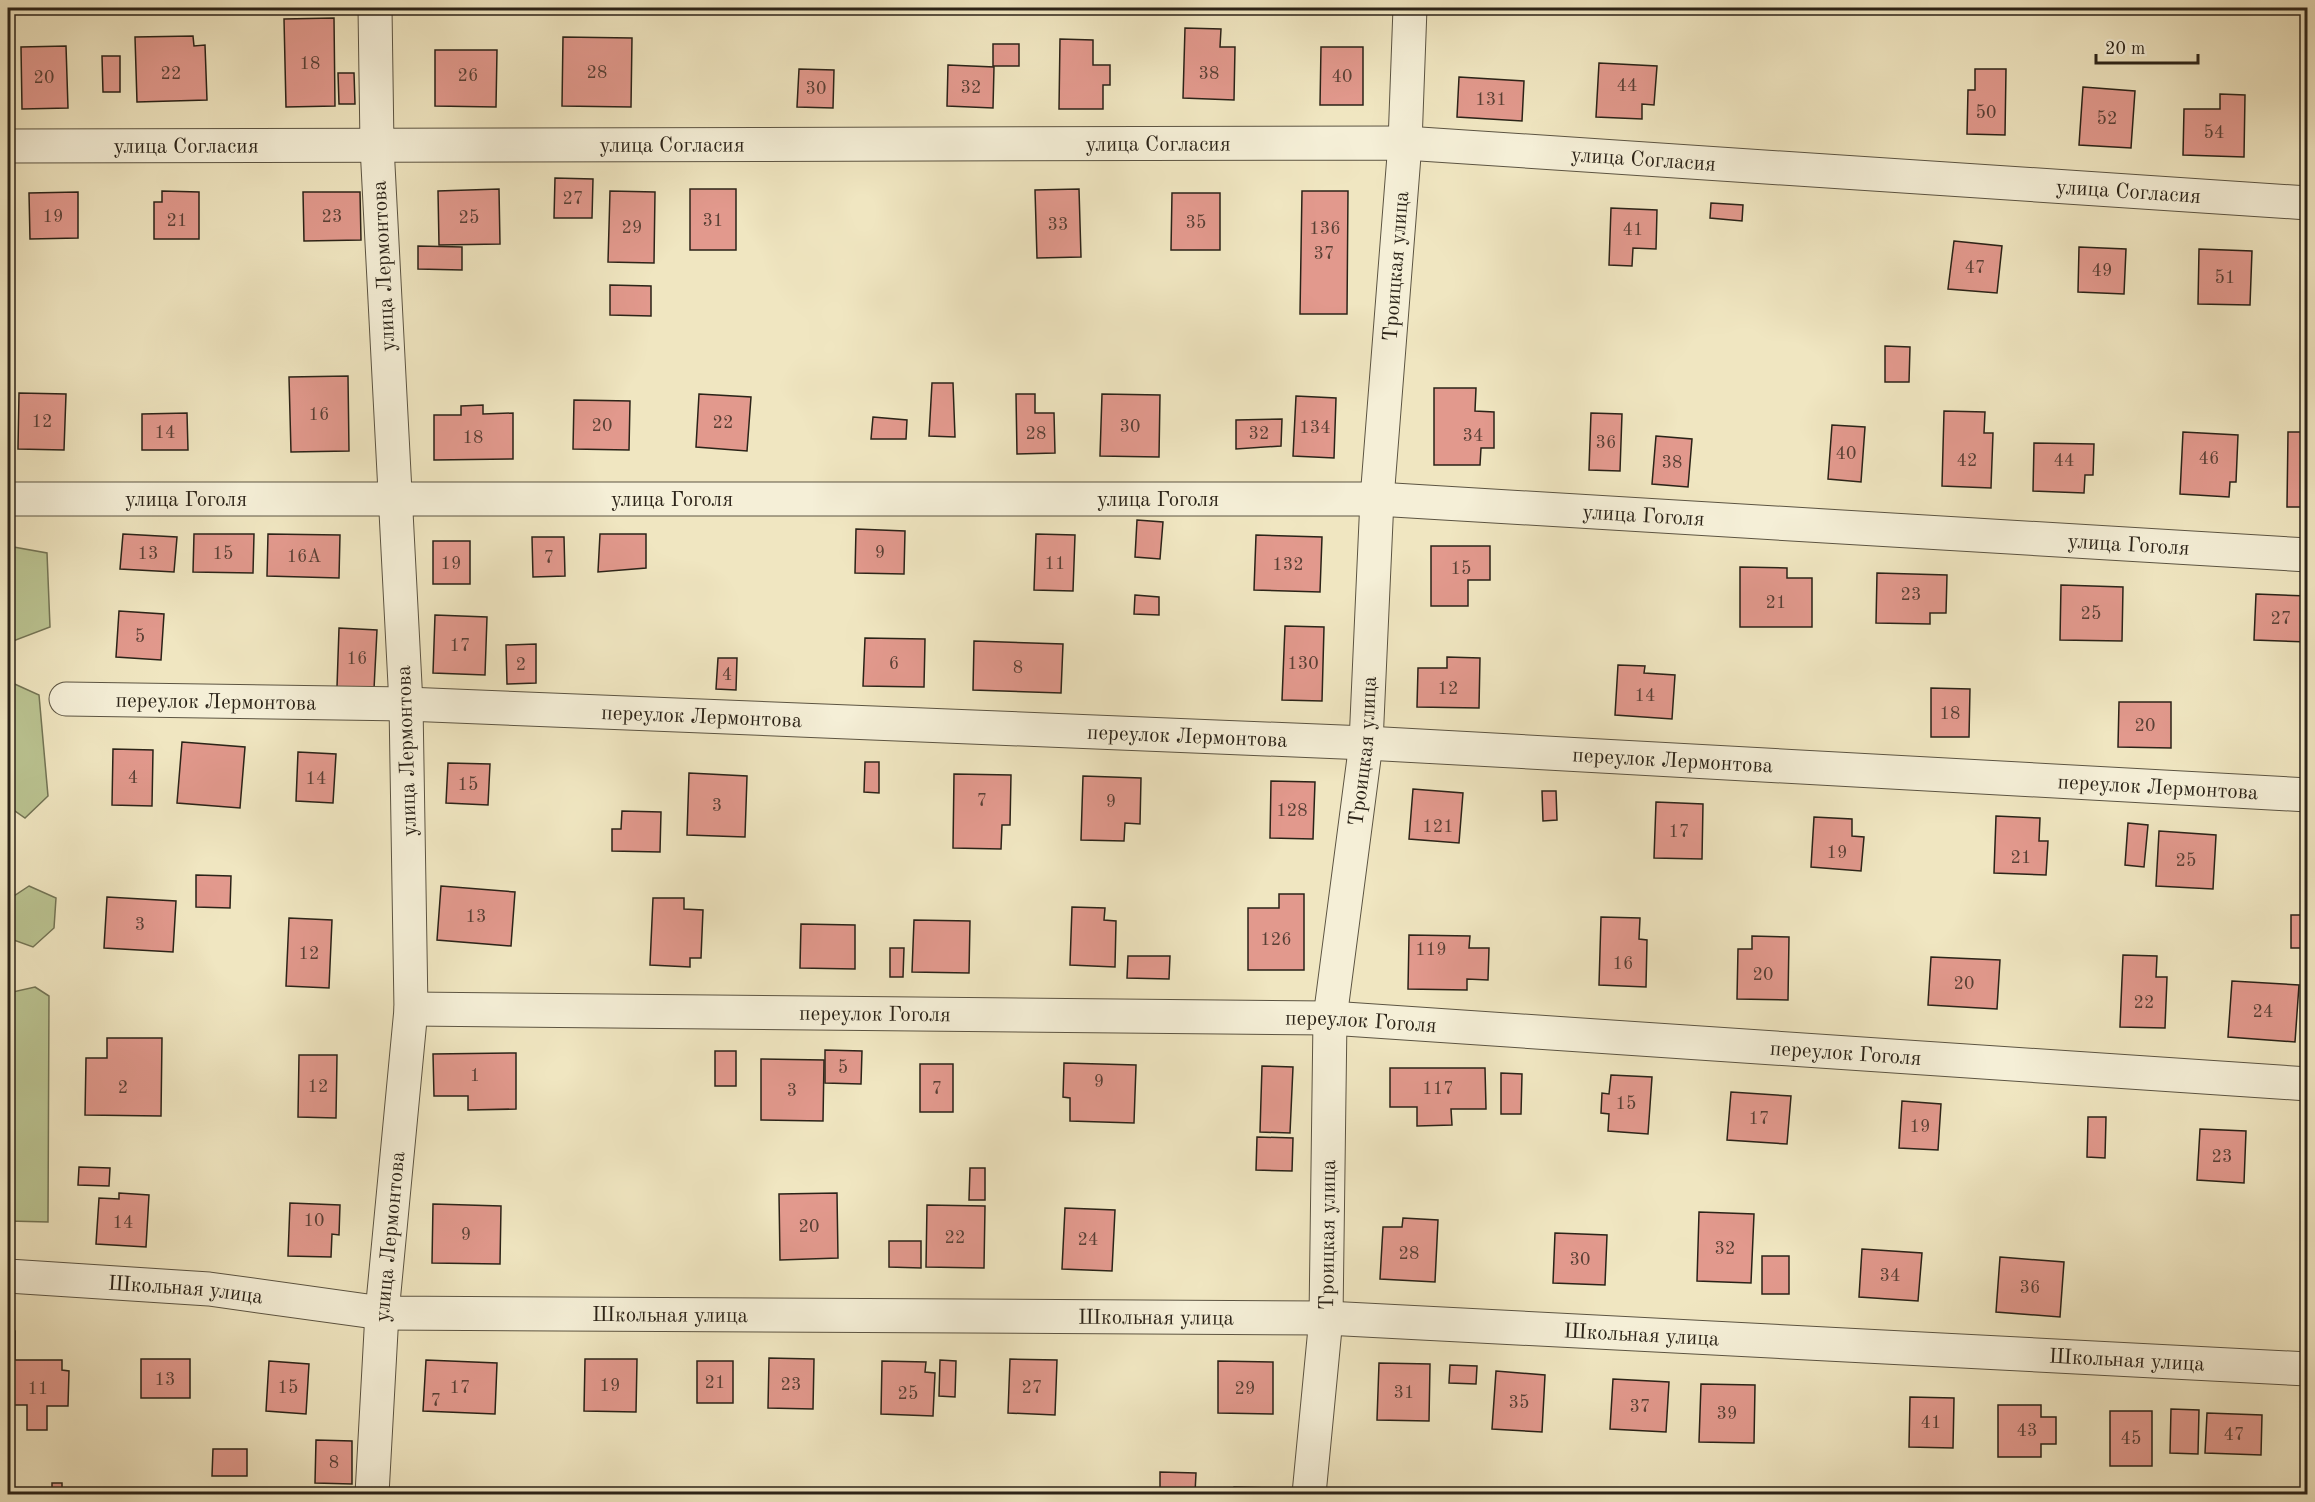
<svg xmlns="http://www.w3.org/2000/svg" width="2315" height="1502" font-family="'Old Standard TT',serif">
<rect width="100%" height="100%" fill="#f0e6c1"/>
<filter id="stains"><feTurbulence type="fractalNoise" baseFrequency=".00333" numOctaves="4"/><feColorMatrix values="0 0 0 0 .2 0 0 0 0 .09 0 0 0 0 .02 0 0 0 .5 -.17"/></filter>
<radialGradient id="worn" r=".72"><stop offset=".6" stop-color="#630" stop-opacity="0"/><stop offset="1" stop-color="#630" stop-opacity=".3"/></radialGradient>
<g fill="#bbc492" stroke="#737455" stroke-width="1.5">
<polygon points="8,546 47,553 50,627 8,643"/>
<polygon points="8,681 39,695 48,796 25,818 8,806"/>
<polygon points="29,886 56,898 54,928 33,947 8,938 8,900"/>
<polygon points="35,987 49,996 48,1222 8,1221 8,993"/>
</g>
<g fill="#e2998d" stroke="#2b2318" stroke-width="1.5">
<polygon points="334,18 335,106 286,107 284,19"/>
<polygon points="1185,28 1221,29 1220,47 1235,47 1234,100 1183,98"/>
<polygon points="193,36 194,46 205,45 207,100 137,102 135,37"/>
<polygon points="563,37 632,38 631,107 562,106"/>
<polygon points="1060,39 1093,40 1093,65 1110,65 1110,85 1103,85 1103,109 1059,109"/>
<rect x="993" y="44" width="26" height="22"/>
<polygon points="66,46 68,108 22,109 21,47"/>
<polygon points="1321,47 1363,47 1363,105 1320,105"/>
<polygon points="435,50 497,50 496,107 435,106"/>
<polygon points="102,56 120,56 120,92 103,92"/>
<polygon points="1599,63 1657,66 1654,105 1642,104 1642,119 1596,117"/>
<polygon points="948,65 994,67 993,108 947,106"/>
<polygon points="799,69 834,70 833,108 797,107"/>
<polygon points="1975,69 2006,69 2005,135 1967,134 1968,90 1975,90"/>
<polygon points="338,73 354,73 355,104 339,104"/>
<polygon points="1459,77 1524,81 1522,121 1457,117"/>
<polygon points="2083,87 2135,91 2131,148 2079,145"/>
<polygon points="2220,94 2245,95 2244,157 2183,155 2184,109 2220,109"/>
<polygon points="2307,112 2308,112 2308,160 2302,160"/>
<polygon points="555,178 593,179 592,218 554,218"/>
<polygon points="499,189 500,244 439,245 438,191"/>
<rect x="690" y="189" width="46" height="61"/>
<polygon points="1079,189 1081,257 1037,258 1035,190"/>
<polygon points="162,191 199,192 199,239 154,239 154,202 162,202"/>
<polygon points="610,191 655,192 654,263 608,262"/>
<polygon points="1302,191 1348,191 1347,314 1300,314"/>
<polygon points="78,192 78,238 30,239 29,193"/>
<polygon points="303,192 360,192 361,240 304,241"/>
<polygon points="1172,193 1220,193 1220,250 1171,250"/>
<polygon points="1711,203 1743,205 1742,221 1710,218"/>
<polygon points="1611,208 1657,210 1656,249 1633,248 1632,266 1609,265"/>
<polygon points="1954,241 2002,246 1997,293 1948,289"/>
<polygon points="418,246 462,247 462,270 418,269"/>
<polygon points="2079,247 2126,249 2124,294 2078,292"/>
<polygon points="2199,249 2252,251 2250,305 2198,304"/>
<polygon points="2306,252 2308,252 2308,315 2305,315"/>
<polygon points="610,285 651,286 651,316 610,315"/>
<polygon points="1885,346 1910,347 1909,382 1885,382"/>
<polygon points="348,376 349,451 291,452 289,377"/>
<polygon points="932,383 953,383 955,437 929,436"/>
<polygon points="1434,388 1476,388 1475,411 1494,412 1494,448 1481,448 1480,465 1434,465"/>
<polygon points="19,393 66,394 64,450 18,449"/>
<polygon points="699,394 751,397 747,451 696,447"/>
<polygon points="1016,394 1035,394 1035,413 1054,413 1055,453 1017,454"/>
<polygon points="1102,394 1160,395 1159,457 1100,456"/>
<polygon points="1296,396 1336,398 1334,458 1293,456"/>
<polygon points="574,400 630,401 629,450 573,449"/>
<polygon points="483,405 483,414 513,413 513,459 434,460 434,415 461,415 461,406"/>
<polygon points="1944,411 1985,412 1984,433 1993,433 1991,488 1942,486"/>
<polygon points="187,413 188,450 142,450 142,414"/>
<polygon points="1591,413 1622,414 1620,471 1589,470"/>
<polygon points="873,417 907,420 906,439 871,439"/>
<polygon points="1282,419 1281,446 1236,449 1236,420"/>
<polygon points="1832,425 1865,427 1861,482 1828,479"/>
<polygon points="2183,432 2238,435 2236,482 2230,482 2229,497 2180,494"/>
<polygon points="2288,432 2308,432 2308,507 2287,507"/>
<polygon points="1656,436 1692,439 1688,487 1652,484"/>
<polygon points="2034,443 2094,444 2093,475 2085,475 2084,493 2033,491"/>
<polygon points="1137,520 1163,522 1160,559 1135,557"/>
<polygon points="856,529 905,531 904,574 855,573"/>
<polygon points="123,534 177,537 174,572 120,569"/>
<polygon points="194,534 254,534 253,573 193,572"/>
<polygon points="268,534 340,535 339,578 267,576"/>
<polygon points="600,534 646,534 646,568 598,572"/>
<polygon points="1036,534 1075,535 1073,591 1034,590"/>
<polygon points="1256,535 1322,537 1320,592 1254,590"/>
<polygon points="532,537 564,537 565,576 533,577"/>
<rect x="433" y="541" width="37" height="43"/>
<polygon points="1431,546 1490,546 1490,580 1468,580 1468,606 1431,606"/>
<polygon points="1740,567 1787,568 1787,578 1812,578 1812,627 1740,627"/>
<polygon points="1877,573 1947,575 1946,613 1930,613 1930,624 1876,623"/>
<polygon points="2061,585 2123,587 2122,641 2060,640"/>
<polygon points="2256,594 2308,596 2308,642 2254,640"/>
<polygon points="1135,595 1159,597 1159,615 1134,614"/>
<polygon points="119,611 164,614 161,660 116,657"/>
<polygon points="435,615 487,617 485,675 433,673"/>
<polygon points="1285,626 1324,627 1322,701 1282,700"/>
<polygon points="339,628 377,630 374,689 337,687"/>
<polygon points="865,638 925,639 924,687 863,686"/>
<polygon points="974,641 1063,644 1061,693 973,690"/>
<polygon points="536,644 536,683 507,684 506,645"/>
<polygon points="1447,657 1480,658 1479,708 1417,707 1418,668 1447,668"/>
<polygon points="718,658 737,658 736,690 716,689"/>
<polygon points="1618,665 1645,666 1644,673 1675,675 1672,719 1615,715"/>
<polygon points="1931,688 1970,689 1969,737 1931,737"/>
<polygon points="2119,702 2171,702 2171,748 2118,747"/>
<polygon points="2306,709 2308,709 2308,756 2304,756"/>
<polygon points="182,742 245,747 240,808 177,803"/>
<polygon points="113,749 153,750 152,806 112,805"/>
<polygon points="298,752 336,754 333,803 296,801"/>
<polygon points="865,762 879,762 879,793 864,792"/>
<polygon points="448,763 490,764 488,805 446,803"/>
<polygon points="689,773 747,776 745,837 687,835"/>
<polygon points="954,774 1011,775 1010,825 1002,825 1001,849 953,848"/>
<polygon points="1083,776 1141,778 1140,824 1125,823 1124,841 1081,840"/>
<polygon points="1271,781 1315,782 1313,839 1270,838"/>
<polygon points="1413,789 1463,793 1459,843 1409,839"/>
<polygon points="1542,791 1556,791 1557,820 1543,821"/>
<polygon points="1656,802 1703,804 1702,859 1654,858"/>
<polygon points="622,811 661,812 660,852 612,851 612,829 621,829"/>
<polygon points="1996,816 2040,818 2039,841 2048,841 2046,875 1994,873"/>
<polygon points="1814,817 1852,819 1852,836 1864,837 1861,871 1811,867"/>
<polygon points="2128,823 2148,825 2144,867 2125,865"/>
<polygon points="2159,831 2216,835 2213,889 2156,886"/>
<polygon points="196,875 231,876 230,908 196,907"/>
<polygon points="441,886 515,892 511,946 437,940"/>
<polygon points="1279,894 1304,894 1304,970 1248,970 1248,908 1279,908"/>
<polygon points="107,897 176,901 173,952 104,948"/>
<polygon points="653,898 684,898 684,909 703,910 701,958 690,958 690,967 650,965"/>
<polygon points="1072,907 1105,908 1104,920 1116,921 1115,967 1070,965"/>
<rect x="2291" y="915" width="17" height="33"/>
<polygon points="1601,917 1640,918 1639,939 1647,940 1646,987 1599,985"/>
<polygon points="289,918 332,920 329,988 286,986"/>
<polygon points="914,920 970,921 969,973 912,972"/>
<polygon points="801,924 855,925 855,969 800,968"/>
<polygon points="1409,935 1470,936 1469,948 1489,948 1488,980 1467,979 1467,990 1408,989"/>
<polygon points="1752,936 1789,937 1788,1000 1737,999 1738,949 1752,949"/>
<polygon points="890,948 904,948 903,977 890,977"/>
<polygon points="2123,955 2157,956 2156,977 2167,977 2165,1028 2120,1027"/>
<polygon points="1128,956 1170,956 1169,979 1127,978"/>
<polygon points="1931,957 2000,960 1997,1009 1928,1005"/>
<polygon points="2232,981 2299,985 2295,1042 2228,1037"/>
<polygon points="107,1038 162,1038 161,1116 85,1115 86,1058 107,1058"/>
<polygon points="825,1050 862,1051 861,1084 825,1083"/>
<rect x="715" y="1051" width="21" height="35"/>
<polygon points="516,1053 516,1109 468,1110 468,1096 434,1096 433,1054"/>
<polygon points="299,1055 337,1055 336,1118 298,1117"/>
<polygon points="761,1059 824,1060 823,1121 761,1120"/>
<polygon points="1064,1063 1136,1065 1134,1123 1070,1121 1070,1098 1063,1097"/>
<rect x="920" y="1064" width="33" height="48"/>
<polygon points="1262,1066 1293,1067 1290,1133 1260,1132"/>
<polygon points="1390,1068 1485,1068 1486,1109 1451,1109 1452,1125 1417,1126 1417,1107 1390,1107"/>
<polygon points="1501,1073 1522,1074 1521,1114 1501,1114"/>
<polygon points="1611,1075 1652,1077 1648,1134 1608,1131 1609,1114 1601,1113 1602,1093 1609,1094"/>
<polygon points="1731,1092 1791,1096 1787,1144 1727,1140"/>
<polygon points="1902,1101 1941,1104 1938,1150 1899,1148"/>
<polygon points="2088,1117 2106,1117 2105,1158 2087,1157"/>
<polygon points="2200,1129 2246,1131 2244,1183 2197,1180"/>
<polygon points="1257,1137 1293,1138 1292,1171 1256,1170"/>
<polygon points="79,1167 110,1168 109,1186 78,1185"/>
<polygon points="970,1168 985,1168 985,1200 969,1200"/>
<polygon points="119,1193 149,1195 146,1247 96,1244 99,1198 119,1199"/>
<polygon points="837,1193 838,1258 780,1260 779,1194"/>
<polygon points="290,1203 340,1205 339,1235 332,1234 331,1257 288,1256"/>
<polygon points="433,1204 501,1206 500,1264 432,1263"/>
<polygon points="927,1205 985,1206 984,1268 926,1267"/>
<polygon points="1065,1208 1115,1210 1112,1271 1062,1269"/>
<polygon points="1699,1212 1754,1214 1751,1283 1697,1281"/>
<polygon points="1403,1218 1438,1220 1435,1282 1380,1279 1383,1227 1402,1227"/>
<polygon points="1555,1233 1607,1235 1605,1285 1553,1283"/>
<polygon points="889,1241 921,1241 921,1268 889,1267"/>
<polygon points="1862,1249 1922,1253 1918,1301 1859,1297"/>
<rect x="1762" y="1256" width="27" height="38"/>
<polygon points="2000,1257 2064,1262 2060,1317 1996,1312"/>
<polygon points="8,1331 15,1331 15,1360 62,1360 62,1370 69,1371 68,1406 47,1406 47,1430 27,1430 27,1405 8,1405"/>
<polygon points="769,1358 814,1359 813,1409 768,1408"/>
<rect x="141" y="1359" width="49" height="39"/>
<polygon points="585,1359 637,1359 636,1412 584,1411"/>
<polygon points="1010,1359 1057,1360 1055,1415 1008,1413"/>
<polygon points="426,1360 497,1363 495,1414 423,1411"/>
<polygon points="940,1360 956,1361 955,1397 939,1396"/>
<polygon points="269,1361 309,1364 306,1414 266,1411"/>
<rect x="697" y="1361" width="36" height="42"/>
<polygon points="882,1361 926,1362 925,1372 935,1373 933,1416 881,1414"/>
<polygon points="1218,1361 1273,1362 1273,1414 1218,1413"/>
<polygon points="1379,1363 1430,1364 1429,1421 1377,1420"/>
<polygon points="1450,1365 1477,1366 1476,1384 1449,1383"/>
<polygon points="1496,1371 1545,1375 1542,1432 1492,1429"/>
<polygon points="1613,1379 1669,1382 1666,1432 1610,1429"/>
<polygon points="1701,1384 1755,1385 1754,1443 1699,1442"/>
<polygon points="1910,1397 1954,1398 1953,1448 1909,1447"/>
<polygon points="1998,1405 2041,1405 2041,1417 2056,1417 2056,1444 2041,1444 2041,1457 1998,1457"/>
<polygon points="2171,1409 2199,1410 2198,1454 2170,1453"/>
<rect x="2110" y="1411" width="42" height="55"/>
<polygon points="2207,1413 2262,1415 2261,1455 2205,1453"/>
<polygon points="2304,1418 2308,1418 2308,1477 2302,1477"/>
<polygon points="316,1440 352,1441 352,1484 315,1483"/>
<polygon points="213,1449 247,1449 247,1476 212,1476"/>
<polygon points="1160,1472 1196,1473 1195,1493 1160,1492"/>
<rect x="52" y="1483" width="10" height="11"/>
<polygon points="1234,1487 1274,1488 1274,1494 1233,1494"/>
<polygon points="541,1490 586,1493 586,1494 541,1494"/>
</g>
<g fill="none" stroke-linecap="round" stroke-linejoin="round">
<g stroke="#5c5442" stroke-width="35">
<g id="minor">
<path id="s1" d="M 8,146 L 1405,143 L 2308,203"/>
<path id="s2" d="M 8,499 L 1377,499 L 2308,555"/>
<path id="s3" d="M 66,699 L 406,704 L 1366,743 L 2308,795"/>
<path id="s4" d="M 411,1009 L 1330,1018 L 2308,1084"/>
<path id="s5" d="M 8,1276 L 209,1289 L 382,1313 L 1326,1318 L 2308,1369"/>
<path id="s6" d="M 372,1494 L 382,1313 L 411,1009 L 406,704 L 377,146 L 375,8"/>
<path id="s7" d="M 1309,1494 L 1326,1318 L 1330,1018 L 1366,743 L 1377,499 L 1405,143 L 1410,8"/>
</g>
</g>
<use href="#minor" stroke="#f5efd7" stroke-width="33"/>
</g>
<g text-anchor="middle" stroke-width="6" stroke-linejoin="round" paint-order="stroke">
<g font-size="18" fill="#594035">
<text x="310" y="69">18</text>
<text x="597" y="78">28</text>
<text x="171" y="79">22</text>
<text x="1209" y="79">38</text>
<text x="468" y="81">26</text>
<text x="1342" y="82">40</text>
<text x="44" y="83">20</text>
<text x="1627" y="91">44</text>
<text x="971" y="93">32</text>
<text x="816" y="94">30</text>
<text x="1491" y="105">131</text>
<text x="1986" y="118">50</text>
<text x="2107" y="124">52</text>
<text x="2214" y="138">54</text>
<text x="573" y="204">27</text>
<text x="53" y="222">19</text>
<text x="332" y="222">23</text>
<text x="469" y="223">25</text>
<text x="177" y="226">21</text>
<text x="713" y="226">31</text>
<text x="1196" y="228">35</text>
<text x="1058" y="230">33</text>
<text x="632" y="233">29</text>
<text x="1325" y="234">136</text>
<text x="1633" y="235">41</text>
<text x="1324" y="259">37</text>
<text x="1975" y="273">47</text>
<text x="2102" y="276">49</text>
<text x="2225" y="283">51</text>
<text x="319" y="420">16</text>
<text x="42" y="427">12</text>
<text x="723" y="428">22</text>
<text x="602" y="431">20</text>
<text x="1130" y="432">30</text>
<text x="1315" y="433">134</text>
<text x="165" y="438">14</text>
<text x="1036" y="439">28</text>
<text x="1259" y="439">32</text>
<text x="1473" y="441">34</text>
<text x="473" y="443">18</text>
<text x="1606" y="448">36</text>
<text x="1846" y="459">40</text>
<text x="2209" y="464">46</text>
<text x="1967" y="466">42</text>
<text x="2064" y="466">44</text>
<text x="1672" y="468">38</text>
<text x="880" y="558">9</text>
<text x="148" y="559">13</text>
<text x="223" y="559">15</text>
<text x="304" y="562">16А</text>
<text x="549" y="563">7</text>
<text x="451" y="569">19</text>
<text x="1055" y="569">11</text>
<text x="1288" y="570">132</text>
<text x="1461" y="574">15</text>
<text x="1911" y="600">23</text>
<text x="1776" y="608">21</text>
<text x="2091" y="619">25</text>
<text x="2281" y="624">27</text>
<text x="140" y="642">5</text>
<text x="460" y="651">17</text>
<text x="357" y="664">16</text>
<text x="894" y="669">6</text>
<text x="1303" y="669">130</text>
<text x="521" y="670">2</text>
<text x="1018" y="673">8</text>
<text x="727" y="680">4</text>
<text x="1448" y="694">12</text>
<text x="1645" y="701">14</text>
<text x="1950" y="719">18</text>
<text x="2145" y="731">20</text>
<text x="133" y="783">4</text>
<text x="316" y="784">14</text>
<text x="468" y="790">15</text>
<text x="982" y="806">7</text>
<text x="1111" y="807">9</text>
<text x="717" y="811">3</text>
<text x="1292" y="816">128</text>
<text x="1438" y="832">121</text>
<text x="1679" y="837">17</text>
<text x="1837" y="858">19</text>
<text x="2021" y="863">21</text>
<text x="2186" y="866">25</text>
<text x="476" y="922">13</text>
<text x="140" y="930">3</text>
<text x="1276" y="945">126</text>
<text x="1431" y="955">119</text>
<text x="309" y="959">12</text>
<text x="1623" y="969">16</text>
<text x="1763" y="980">20</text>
<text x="1964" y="989">20</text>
<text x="2144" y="1008">22</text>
<text x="2263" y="1017">24</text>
<text x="843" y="1073">5</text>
<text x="475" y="1081">1</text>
<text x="1099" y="1087">9</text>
<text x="318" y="1092">12</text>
<text x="123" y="1093">2</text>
<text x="937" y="1094">7</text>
<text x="1438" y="1094">117</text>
<text x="792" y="1096">3</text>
<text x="1626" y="1109">15</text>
<text x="1759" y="1124">17</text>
<text x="1920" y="1132">19</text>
<text x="2222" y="1162">23</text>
<text x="314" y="1226">10</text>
<text x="123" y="1228">14</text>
<text x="809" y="1232">20</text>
<text x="466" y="1240">9</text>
<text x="955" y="1243">22</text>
<text x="1088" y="1245">24</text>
<text x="1725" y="1254">32</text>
<text x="1409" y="1259">28</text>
<text x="1580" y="1265">30</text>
<text x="1890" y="1281">34</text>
<text x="2030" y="1293">36</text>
<text x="165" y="1385">13</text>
<text x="715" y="1388">21</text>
<text x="791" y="1390">23</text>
<text x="610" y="1391">19</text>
<text x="288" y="1393">15</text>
<text x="460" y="1393">17</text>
<text x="1032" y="1393">27</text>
<text x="38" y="1394">11</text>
<text x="1245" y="1394">29</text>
<text x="1404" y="1398">31</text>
<text x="908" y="1399">25</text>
<text x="436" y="1406">7</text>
<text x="1519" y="1408">35</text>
<text x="1640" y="1412">37</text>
<text x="1727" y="1419">39</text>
<text x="1931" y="1428">41</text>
<text x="2027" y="1436">43</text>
<text x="2234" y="1440">47</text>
<text x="2131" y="1444">45</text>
<text x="334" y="1468">8</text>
</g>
<g font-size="21" fill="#2b2318" stroke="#f5efd7">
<text dy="7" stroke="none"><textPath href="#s1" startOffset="1150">улица Согласия</textPath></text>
<text dy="7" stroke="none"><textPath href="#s1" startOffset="664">улица Согласия</textPath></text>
<text dy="7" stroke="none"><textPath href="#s1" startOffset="178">улица Согласия</textPath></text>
<text dy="7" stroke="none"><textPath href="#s1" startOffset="1636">улица Согласия</textPath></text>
<text dy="7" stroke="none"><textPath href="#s1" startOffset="2122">улица Согласия</textPath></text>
<text transform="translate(383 266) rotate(-93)" y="7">улица Лермонтова</text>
<text dy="7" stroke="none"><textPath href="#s7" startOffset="1232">Троицкая улица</textPath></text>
<text dy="7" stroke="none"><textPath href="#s2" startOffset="178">улица Гоголя</textPath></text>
<text dy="7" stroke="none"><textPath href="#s2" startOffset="664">улица Гоголя</textPath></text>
<text dy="7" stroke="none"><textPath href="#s2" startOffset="1150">улица Гоголя</textPath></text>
<text dy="7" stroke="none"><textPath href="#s2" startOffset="1636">улица Гоголя</textPath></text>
<text dy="7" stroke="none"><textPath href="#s2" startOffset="2122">улица Гоголя</textPath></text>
<text dy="7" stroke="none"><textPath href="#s3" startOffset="150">переулок Лермонтова</textPath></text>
<text dy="7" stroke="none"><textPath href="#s3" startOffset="636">переулок Лермонтова</textPath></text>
<text dy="7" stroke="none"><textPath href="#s3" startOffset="1122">переулок Лермонтова</textPath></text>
<text transform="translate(406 751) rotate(-92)" y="7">улица Лермонтова</text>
<text dy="7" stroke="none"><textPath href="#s7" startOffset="746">Троицкая улица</textPath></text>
<text dy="7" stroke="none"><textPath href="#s3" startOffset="1608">переулок Лермонтова</textPath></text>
<text dy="7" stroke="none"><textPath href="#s3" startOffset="2094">переулок Лермонтова</textPath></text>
<text dy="7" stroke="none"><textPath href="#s4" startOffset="464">переулок Гоголя</textPath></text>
<text dy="7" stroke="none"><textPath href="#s4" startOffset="950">переулок Гоголя</textPath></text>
<text dy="7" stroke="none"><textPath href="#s4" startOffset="1436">переулок Гоголя</textPath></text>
<text dy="7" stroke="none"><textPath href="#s7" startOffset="260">Троицкая улица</textPath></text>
<text dy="7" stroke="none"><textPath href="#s6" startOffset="258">улица Лермонтова</textPath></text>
<text dy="7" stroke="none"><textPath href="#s5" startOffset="178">Школьная улица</textPath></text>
<text dy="7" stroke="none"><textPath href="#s5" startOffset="664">Школьная улица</textPath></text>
<text dy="7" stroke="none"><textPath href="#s5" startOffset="1150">Школьная улица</textPath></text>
<text dy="7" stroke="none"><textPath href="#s5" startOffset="1636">Школьная улица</textPath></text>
<text dy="7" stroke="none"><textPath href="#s5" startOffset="2122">Школьная улица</textPath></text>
</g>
</g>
<rect width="2315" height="1502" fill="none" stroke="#f0e6c1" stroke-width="30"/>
<rect x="9" y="9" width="2297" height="1484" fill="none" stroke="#2b2318" stroke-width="3"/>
<rect x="15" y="15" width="2285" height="1472" fill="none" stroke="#2b2318" stroke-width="1.5"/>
<path d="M2096 54v9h102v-9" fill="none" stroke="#2b2318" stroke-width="3"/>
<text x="2105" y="54" font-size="18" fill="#2b2318" stroke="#f5efd7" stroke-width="4.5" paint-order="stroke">20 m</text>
<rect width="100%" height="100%" filter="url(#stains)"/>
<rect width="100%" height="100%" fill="url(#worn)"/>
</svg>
